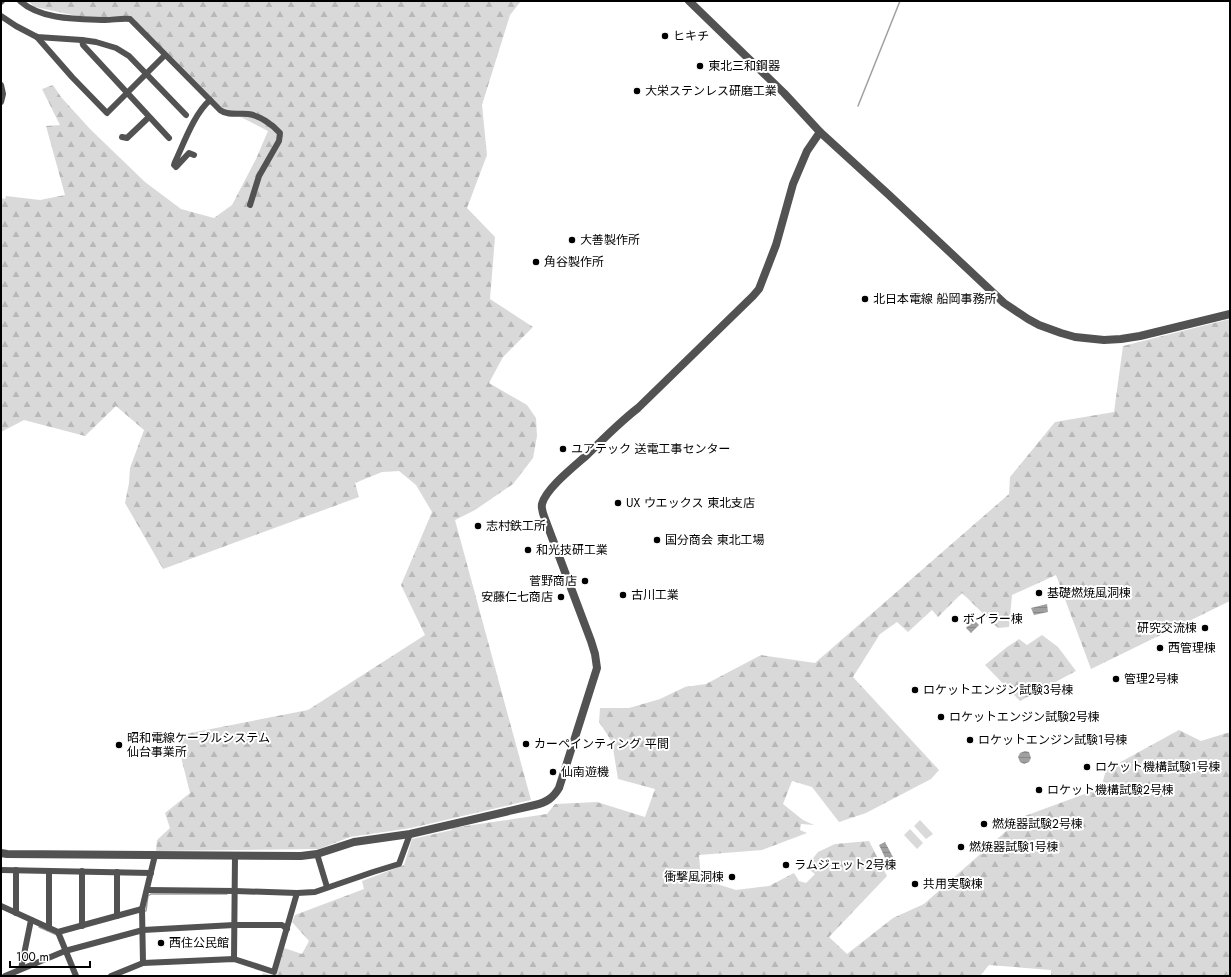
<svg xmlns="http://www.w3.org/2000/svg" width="1231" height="977" font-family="Jost,'Noto Sans JP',sans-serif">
<defs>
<pattern id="forest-firs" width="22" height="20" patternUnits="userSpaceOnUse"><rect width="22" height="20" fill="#d9d9d9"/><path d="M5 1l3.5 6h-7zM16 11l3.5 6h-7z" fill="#b8b8b8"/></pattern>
<pattern id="water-rules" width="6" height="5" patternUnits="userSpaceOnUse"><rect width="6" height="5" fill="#a0a0a0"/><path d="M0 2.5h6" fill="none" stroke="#888"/></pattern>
</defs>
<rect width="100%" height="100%" fill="#fff"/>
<g fill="url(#forest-firs)">
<polygon points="28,1 521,1 510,15 482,105 487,155 467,208 495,237 490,299 533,327 503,357 489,383 527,405 536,418 537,436 533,458 513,484 475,510 455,520 531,800 411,828 350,837 319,849 156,851 157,840 170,828 165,813 190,793 180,753 185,734 308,710 425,635 401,585 432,512 416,485 399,471 382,472 355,483 359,497 163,569 125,503 129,483 130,468 144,430 116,406 85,436 24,420 1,432 1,198 5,199 6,196 40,200 65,195 46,126 60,125 42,89 53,85 61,97 90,129 145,182 181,209 214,218 232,205 256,159 268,131 221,107 132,20 77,16 35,7"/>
<polygon points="1230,319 1230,601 1091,669 1056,575 1012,595 1009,627 998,628 962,593 938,617 932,610 908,632 897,622 880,634 853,677 939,770 931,779 866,813 839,822 812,787 792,781 783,804 803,820 814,825 801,824 800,830 807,833 762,850 699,855 701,879 736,890 769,886 794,873 799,881 806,883 815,874 806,867 818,852 835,844 869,841 887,876 829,937 847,954 893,918 924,904 1022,817 1101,788 1106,770 1179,730 1201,741 1230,732 1230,976 1051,976 1051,970 989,965 980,976 261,976 263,973 274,976 284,948 302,954 309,941 292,922 295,915 364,889 362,881 404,865 412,839 452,830 452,828 547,814 555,804 597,802 645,817 655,789 618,779 612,742 599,722 600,708 629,708 660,699 685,687 706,684 761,655 815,663 1009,494 1010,477 1055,422 1114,412 1123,346"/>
<polygon points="1042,635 1058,647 1076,671 1020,701 985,665 1007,647 1019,639 1027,645"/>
</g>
<g fill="#d9d9d9">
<polygon points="920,820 933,834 926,839 914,826"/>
<polygon points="910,829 923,843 917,849 904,835"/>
</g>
<g fill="url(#water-rules)">
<polygon points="1047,604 1048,612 1034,615 1031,608"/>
<polygon points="974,620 979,625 971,633 966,628"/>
<polygon points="1025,751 1029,752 1031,758 1029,762 1024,764 1020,762 1018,757 1020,753"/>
<polygon points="885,842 894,859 887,862 879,845"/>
</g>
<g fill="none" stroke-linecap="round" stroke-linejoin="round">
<g stroke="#a0a0a0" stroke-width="1.5">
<polyline points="858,106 900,1"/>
<polyline points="145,911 146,911 148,896 151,894 227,894"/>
<polyline points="39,927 57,935"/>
</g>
<g stroke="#525252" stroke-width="6">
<path d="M 20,1 C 41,20 78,19 105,20 C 113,20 122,18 130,19 L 220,110 C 228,116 238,113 248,114 C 259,115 273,125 280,133 L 279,141 L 259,176 L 250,205"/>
<polyline points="1,2 2,1"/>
<polyline points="1,16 16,26 37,37 82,40 96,42 116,48 129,56 186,115"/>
<polyline points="37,37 72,77 107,113 165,55"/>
<polyline points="82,40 83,45 169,138"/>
<polyline points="1,85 3,94 1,102"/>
<polyline points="122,137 127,138 149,117"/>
<path d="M 194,155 L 189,153 L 176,167 L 174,165 L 175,162 C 184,143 194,114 210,100"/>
<polyline points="317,854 327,887"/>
<polyline points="1,870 151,873"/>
<polyline points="49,871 49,928"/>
<polyline points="82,871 82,926"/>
<polyline points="117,872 117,916"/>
<polyline points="147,890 235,891 297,893 315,892 373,872 399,864 410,834"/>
<polyline points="1,906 58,932 142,909"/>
<polyline points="16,913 16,870"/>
<polyline points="58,932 76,976"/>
<polyline points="234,959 235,856"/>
<polyline points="143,963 142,909 155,855"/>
<polyline points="21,969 31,920"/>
<polyline points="5,976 65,951 143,930 234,925 282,925 287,929"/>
<polyline points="111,976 143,963 234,959 274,972 297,893"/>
</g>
<g stroke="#525252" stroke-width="8">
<polyline points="689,1 784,93 820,132 889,195 1004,303 1028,319 1039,325 1061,333 1075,337 1104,340 1121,339 1140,336 1230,314"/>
<path d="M 1,853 L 7,854 L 301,856 L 317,854 L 354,842 L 410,834 L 535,805 C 547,802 553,798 559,788 L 597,668 L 595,654 L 591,641 L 545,519 C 543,514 541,509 542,504 C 546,488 576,465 588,454 C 604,438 620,422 638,408 L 753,296 L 759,289 L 776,245 L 793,184 L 807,151 L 820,132"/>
</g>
</g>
<g fill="#000" stroke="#fff" stroke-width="1.5">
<circle cx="665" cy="36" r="4"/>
<circle cx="700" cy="66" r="4"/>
<circle cx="637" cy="91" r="4"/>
<circle cx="572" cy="240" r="4"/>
<circle cx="536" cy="262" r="4"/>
<circle cx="865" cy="299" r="4"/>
<circle cx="563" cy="449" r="4"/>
<circle cx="618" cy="503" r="4"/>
<circle cx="478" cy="526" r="4"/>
<circle cx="657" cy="540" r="4"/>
<circle cx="528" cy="550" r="4"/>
<circle cx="585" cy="581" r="4"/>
<circle cx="1039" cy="593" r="4"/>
<circle cx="623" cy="595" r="4"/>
<circle cx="561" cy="597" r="4"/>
<circle cx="955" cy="619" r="4"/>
<circle cx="1205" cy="628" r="4"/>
<circle cx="1160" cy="648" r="4"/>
<circle cx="1116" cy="679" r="4"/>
<circle cx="915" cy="690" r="4"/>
<circle cx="941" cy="717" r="4"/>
<circle cx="970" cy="740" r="4"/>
<circle cx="526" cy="744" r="4"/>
<circle cx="119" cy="745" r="4"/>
<circle cx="1087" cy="767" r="4"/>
<circle cx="553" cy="772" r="4"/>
<circle cx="1039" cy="790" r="4"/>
<circle cx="984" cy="824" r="4"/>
<circle cx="961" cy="847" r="4"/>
<circle cx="786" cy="865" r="4"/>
<circle cx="732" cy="877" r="4"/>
<circle cx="915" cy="884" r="4"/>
<circle cx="161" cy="943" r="4"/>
</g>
<g text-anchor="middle" stroke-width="4" stroke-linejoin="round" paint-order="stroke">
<g font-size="12" fill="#000" stroke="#fff" text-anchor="start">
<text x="673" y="40">ヒキチ</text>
<text x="708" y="70">東北三和鋼器</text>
<text x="645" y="95">大栄ステンレス研磨工業</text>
<text x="580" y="244">大善製作所</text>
<text x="544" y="266">角谷製作所</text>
<text x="873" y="303">北日本電線 船岡事務所</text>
<text x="571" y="453">ユアテック 送電工事センター</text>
<text x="626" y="507">UX ウエックス 東北支店</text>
<text x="486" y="530">志村鉄工所</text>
<text x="665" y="544">国分商会 東北工場</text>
<text x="536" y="554">和光技研工業</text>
<text x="577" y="585" text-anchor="end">菅野商店</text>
<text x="1047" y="597">基礎燃焼風洞棟</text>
<text x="631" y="599">古川工業</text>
<text x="553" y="601" text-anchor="end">安藤仁七商店</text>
<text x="963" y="623">ボイラー棟</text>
<text x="1197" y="632" text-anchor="end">研究交流棟</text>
<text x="1168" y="652">西管理棟</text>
<text x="1124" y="683">管理2号棟</text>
<text x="923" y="694">ロケットエンジン試験3号棟</text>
<text x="949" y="721">ロケットエンジン試験2号棟</text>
<text x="127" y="742">昭和電線ケーブルシステム<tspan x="127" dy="14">仙台事業所</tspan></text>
<text x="978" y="744">ロケットエンジン試験1号棟</text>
<text x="534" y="748">カーペインティング 平間</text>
<text x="1095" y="771">ロケット機構試験1号棟</text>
<text x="561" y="776">仙南遊機</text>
<text x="1047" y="794">ロケット機構試験2号棟</text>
<text x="992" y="828">燃焼器試験2号棟</text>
<text x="969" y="851">燃焼器試験1号棟</text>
<text x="794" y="869">ラムジェット2号棟</text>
<text x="724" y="881" text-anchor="end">衝撃風洞棟</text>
<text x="923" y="888">共用実験棟</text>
<text x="169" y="947">西住公民館</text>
</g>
</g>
<rect width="1231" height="977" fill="none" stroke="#000000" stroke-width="4"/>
<path d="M10 961v6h80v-6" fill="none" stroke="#000000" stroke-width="2"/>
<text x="16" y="961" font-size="12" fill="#000000" stroke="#ffffff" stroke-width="3" paint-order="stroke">100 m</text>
</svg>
